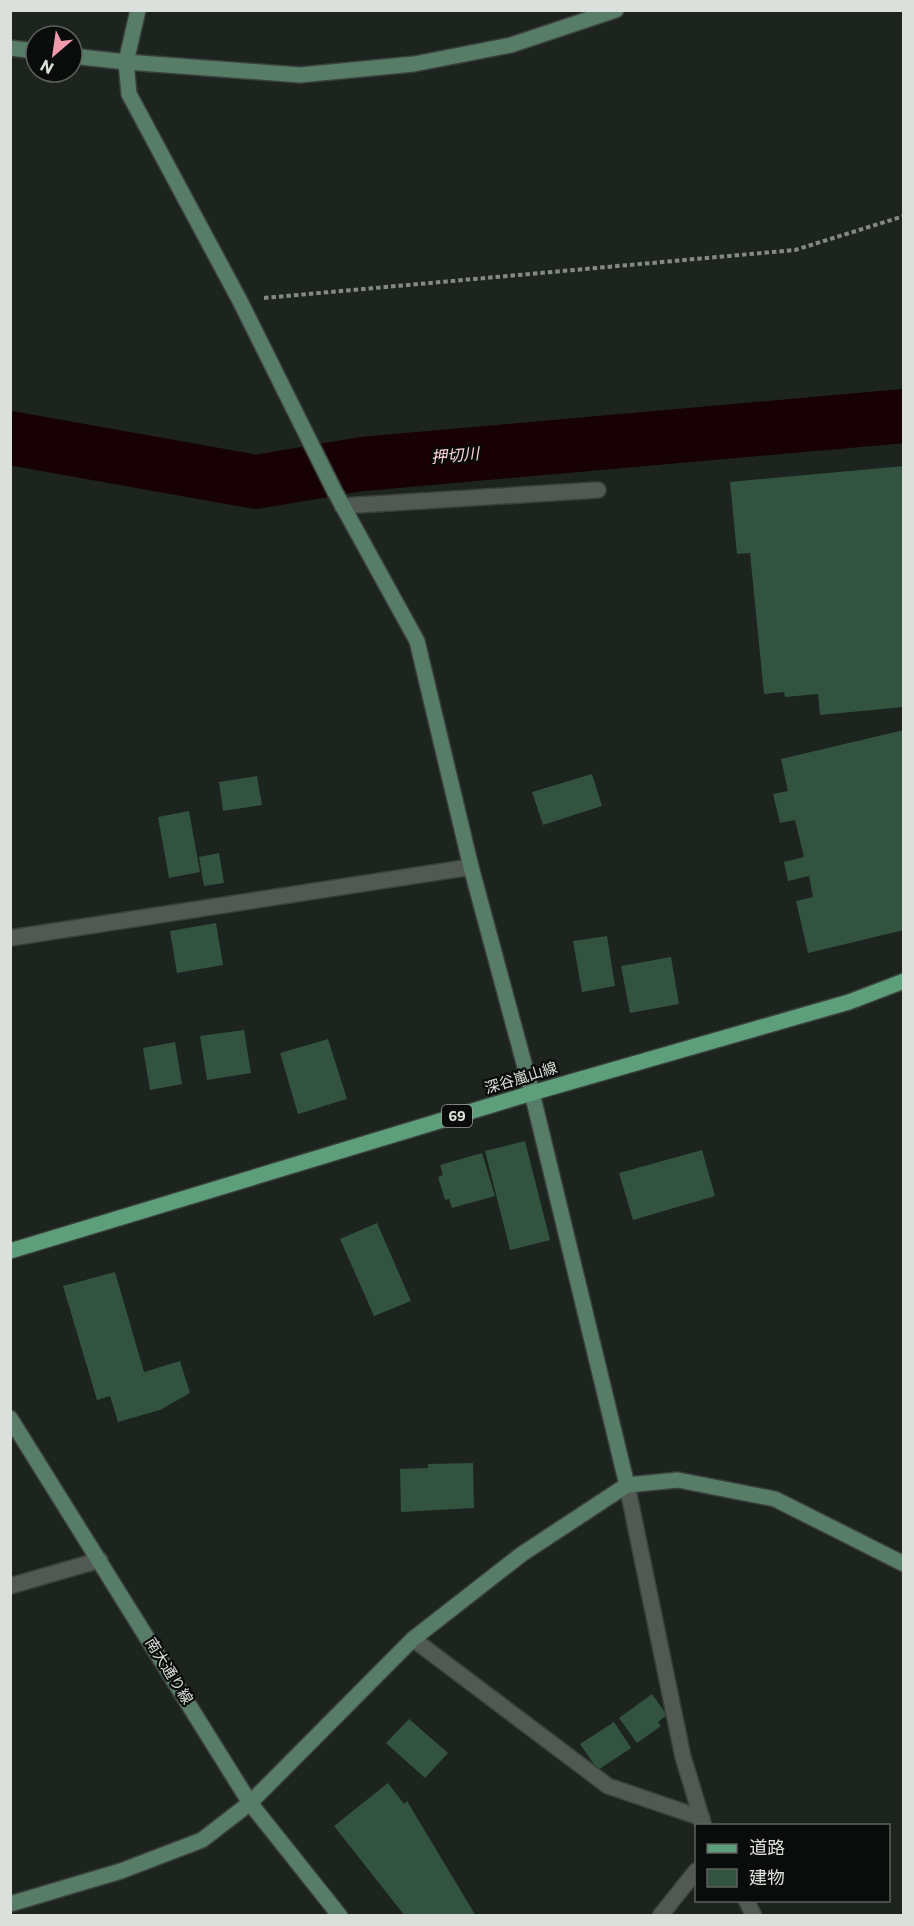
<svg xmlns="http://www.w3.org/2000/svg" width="914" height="1926" font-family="Commissioner,'Noto Sans JP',sans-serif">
<rect width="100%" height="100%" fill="#1d231f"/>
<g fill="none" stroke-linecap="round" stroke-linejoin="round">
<polyline stroke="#170106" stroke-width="54" points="10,438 256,482 362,464 904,416"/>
</g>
<g fill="#325340">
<polygon points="904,466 904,707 820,715 818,694 785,697 784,692 764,694 750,553 737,554 730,482"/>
<polygon points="904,730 904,930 808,953 796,901 813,897 809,876 788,881 784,862 804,857 795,820 780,823 773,794 788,791 781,759"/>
<polygon points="592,774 602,806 543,825 532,792"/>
<polygon points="257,776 262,805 223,811 219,782"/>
<polygon points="189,811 200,872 169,878 158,817"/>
<polygon points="219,853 224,883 204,886 199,857"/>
<polygon points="216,923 223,965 177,973 170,931"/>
<polygon points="607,936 615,986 582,992 573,941"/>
<polygon points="671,957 679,1004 630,1013 621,966"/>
<polygon points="244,1030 251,1073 207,1080 200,1036"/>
<polygon points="328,1039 347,1099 298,1114 280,1053"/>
<polygon points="175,1042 182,1084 150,1090 143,1048"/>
<polygon points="525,1141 550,1240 510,1250 485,1151"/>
<polygon points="702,1150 715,1196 633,1220 619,1173"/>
<polygon points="482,1153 495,1196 452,1208 449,1199 445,1200 438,1177 443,1175 440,1165"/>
<polygon points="377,1223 411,1301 374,1316 340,1239"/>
<polygon points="115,1272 144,1372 180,1361 190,1393 160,1410 118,1422 110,1396 97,1400 63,1286"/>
<polygon points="473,1463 474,1508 401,1512 400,1469 428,1468 428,1464"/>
<polygon points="652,1694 667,1715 658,1722 661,1726 637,1743 619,1718"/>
<polygon points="409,1719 448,1753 425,1778 386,1743"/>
<polygon points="614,1722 631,1748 598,1770 580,1744"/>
<polygon points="388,1783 404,1804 407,1801 476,1916 405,1916 334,1826"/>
</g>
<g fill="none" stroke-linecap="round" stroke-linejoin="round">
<g stroke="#3a403c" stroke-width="18">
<polyline id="lane" points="660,1916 696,1871"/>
</g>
<g stroke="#3a403c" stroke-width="18">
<g id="street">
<polyline points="342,506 598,490"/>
<polyline points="10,938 471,867"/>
<polyline points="627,1485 683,1757 704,1826"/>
<polyline points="10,1586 100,1560"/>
<polyline points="413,1639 608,1786 702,1818"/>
<polyline points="746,1900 754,1916"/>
</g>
</g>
<g stroke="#3a403c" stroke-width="18">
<g id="secondary">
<polyline points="138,10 126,62 129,94 240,301 335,492 417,641 471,867 532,1093 627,1485"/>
<polyline points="10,48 36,51"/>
<polyline points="72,56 126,62 300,75 414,64 511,45 616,10"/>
<polyline points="10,1418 250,1803 340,1916"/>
<polyline points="10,1904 121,1871 202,1840 250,1803 413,1639 522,1554 627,1485 678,1480 775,1499 904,1564"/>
</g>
</g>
<g stroke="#3a403c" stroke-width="18">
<polyline id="primary" points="10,1251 532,1093 849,1002 904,981"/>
</g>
<polyline stroke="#848986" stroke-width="4" stroke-dasharray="4.5 3" stroke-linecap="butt" points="264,298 795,250 904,216"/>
<use href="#lane" stroke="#525955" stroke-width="15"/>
<use href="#street" stroke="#525955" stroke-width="15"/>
<use href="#secondary" stroke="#577c68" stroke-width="15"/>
<use href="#primary" stroke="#5d9e7b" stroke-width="15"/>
</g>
<g text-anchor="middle" stroke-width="4.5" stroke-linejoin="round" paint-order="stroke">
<rect fill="#090c0a" stroke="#9da09e" stroke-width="1.5" x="442" y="1105" width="30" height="22" rx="4.5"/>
<g font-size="14" font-weight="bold" fill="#dce0dd">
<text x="457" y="1121">69</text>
</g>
<g font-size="15" fill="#dce0dd" stroke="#090c0a">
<text transform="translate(521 1078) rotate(-17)" y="5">深谷嵐山線</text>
<text transform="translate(169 1671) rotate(58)" y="5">南大通り線</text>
</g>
<g font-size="16" font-style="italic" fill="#fed4dc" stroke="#090c0a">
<text transform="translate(455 455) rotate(-5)" y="6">押切川</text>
</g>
</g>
<rect width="914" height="1926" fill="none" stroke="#dce0dd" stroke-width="24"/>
<rect x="695" y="1824" width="195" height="78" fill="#090c0a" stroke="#5d615e" stroke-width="1.5"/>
<rect x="707" y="1844" width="30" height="9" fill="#5d9e7b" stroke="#5d615e" stroke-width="1.5"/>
<text x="749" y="1854" font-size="18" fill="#dce0dd">道路</text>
<rect x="707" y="1869" width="30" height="18" fill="#325340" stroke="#5d615e" stroke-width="1.5"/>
<text x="749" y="1884" font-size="18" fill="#dce0dd">建物</text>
<g transform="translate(54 54) rotate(209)"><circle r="28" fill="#090c0a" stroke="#5d615e" stroke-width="1.5"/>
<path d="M0-4.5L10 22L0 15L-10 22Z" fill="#f29aad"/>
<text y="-9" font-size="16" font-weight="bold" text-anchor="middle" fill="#dce0dd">N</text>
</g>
</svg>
